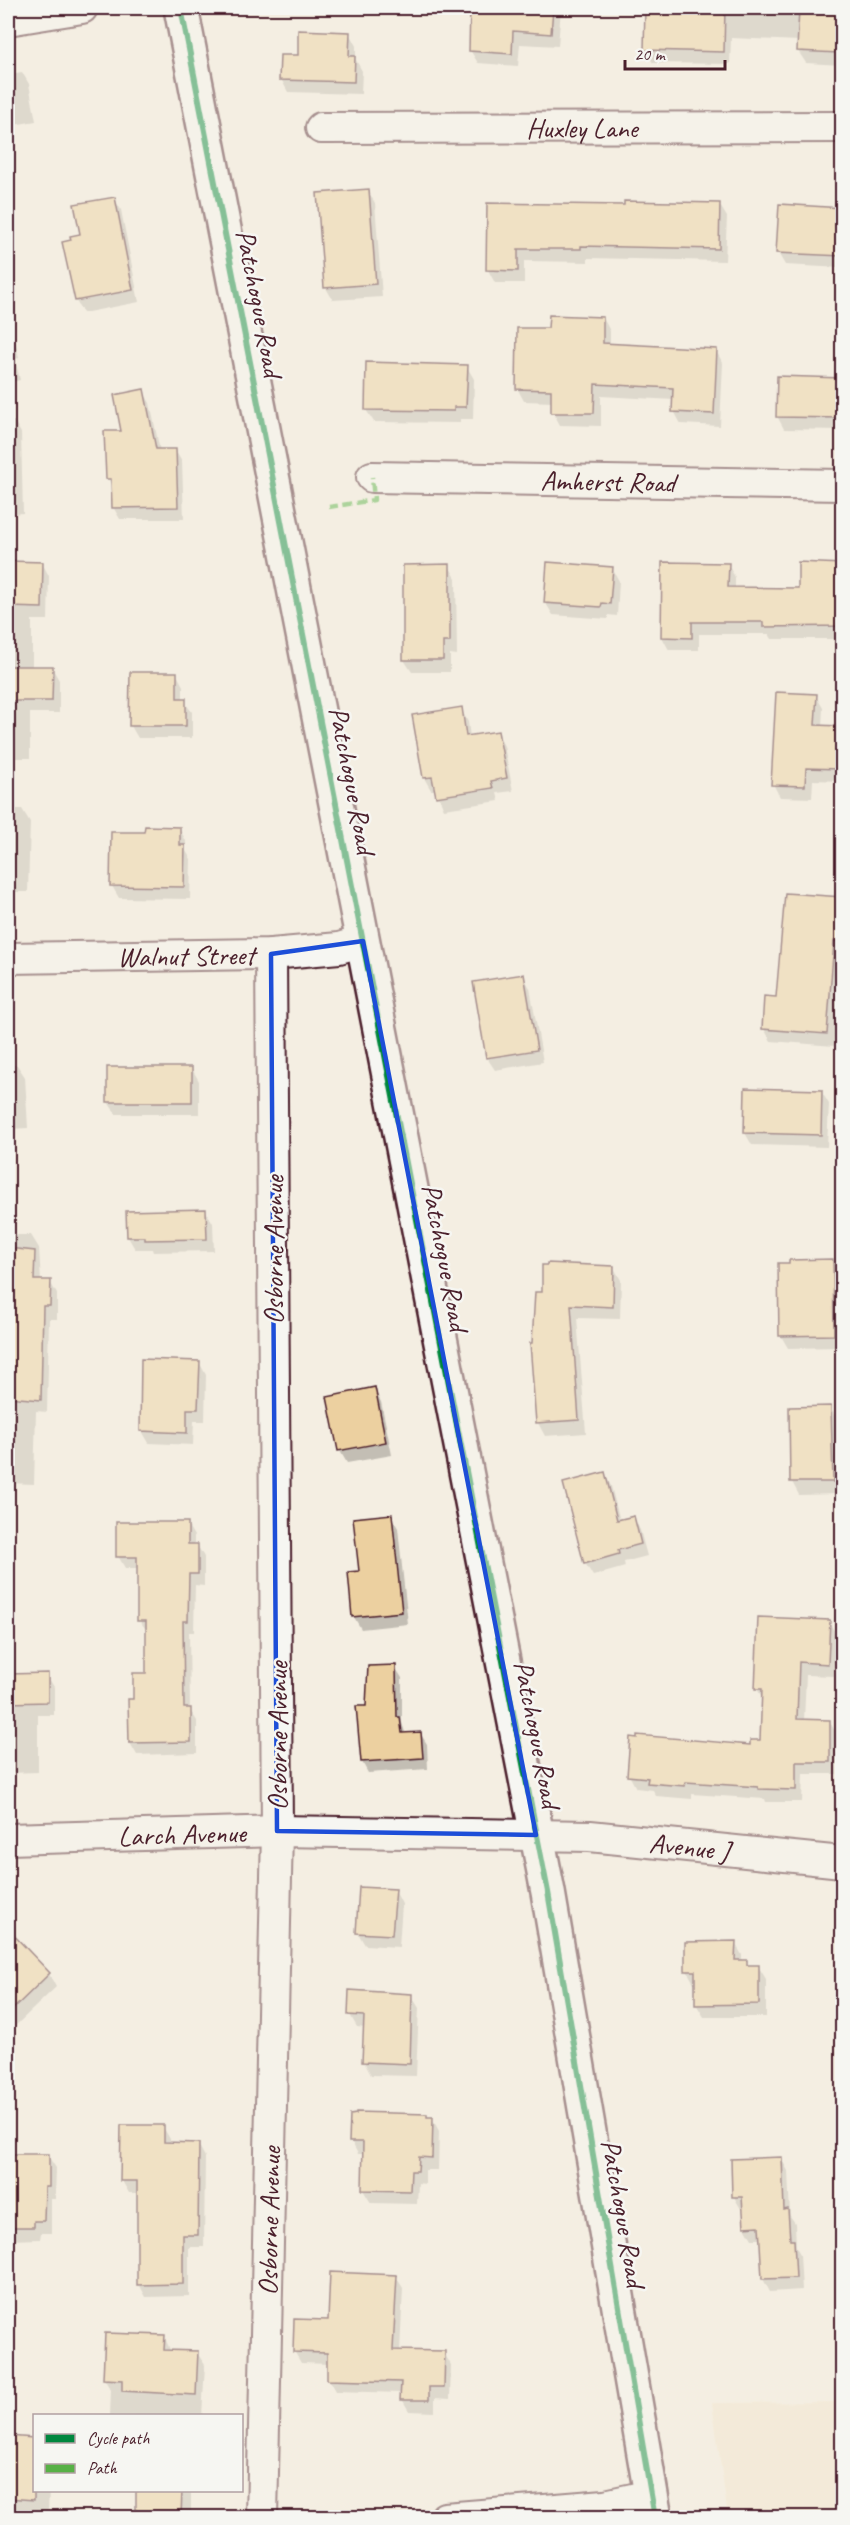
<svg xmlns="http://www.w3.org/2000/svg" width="850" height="2525" font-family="Caveat,sans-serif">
<rect width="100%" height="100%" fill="#f4eee2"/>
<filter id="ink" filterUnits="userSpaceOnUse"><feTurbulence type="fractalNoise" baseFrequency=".0167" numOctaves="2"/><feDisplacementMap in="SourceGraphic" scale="12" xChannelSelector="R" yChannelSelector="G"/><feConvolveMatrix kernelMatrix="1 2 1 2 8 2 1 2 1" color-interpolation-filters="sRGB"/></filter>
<g filter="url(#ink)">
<polygon fill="#f2e5ce" points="842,2402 842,2517 728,2517 712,2403"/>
<g fill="#0003">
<polygon points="473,8 561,8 558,46 520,44 518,66 478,63 470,50"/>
<polygon points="684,8 842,8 842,65 806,63 798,51 799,41 731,38 730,64 653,63 646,50 684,11"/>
<polygon points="349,33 356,46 356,60 362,71 361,94 288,92 281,79 299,57"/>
<polygon points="8,70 10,74 22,72 29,84 36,121 8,126"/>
<polygon points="368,191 375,203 382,297 333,300 326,288"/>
<polygon points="114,198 121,210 139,302 83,313 76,301 72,241 81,235"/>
<polygon points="719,204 727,217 725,261 588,258 588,262 524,261 524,283 495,283 488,270 488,205 625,206"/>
<polygon points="842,209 842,268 785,265 778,253"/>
<polygon points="8,305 19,358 15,359 20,380 8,383"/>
<polygon points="603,318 610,331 610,345 716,351 723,363 720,426 681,424 674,411 674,400 601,396 601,426 560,425 553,412 553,402 524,401 517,388 550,330"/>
<polygon points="467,367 474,379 473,419 460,419 460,423 374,422 366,410"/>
<polygon points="842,379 842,430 784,429 777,416"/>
<polygon points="143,391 150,403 160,451 175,450 182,462 184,519 120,519 113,507 112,487 108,478 122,432"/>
<polygon points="8,421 14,421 21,433 23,513 8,514"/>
<polygon points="8,563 42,563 49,576 48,620 32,620 32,668 52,668 59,680 59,713 30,713 30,758 8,758"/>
<polygon points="728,565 735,577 735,589 799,590 842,565 842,639 772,639 769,634 699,634 699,650 669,650 662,637"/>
<polygon points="449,566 456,578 457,655 450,654 450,672 412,672 404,660"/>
<polygon points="612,568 619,581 617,616 608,615 608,619 553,615 545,602"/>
<polygon points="176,673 183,686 183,700 192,712 192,738 138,738 131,726"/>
<polygon points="816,696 823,708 822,727 840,728 842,732 842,781 813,780 812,798 780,797 773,784"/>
<polygon points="461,709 468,722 470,737 497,733 504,746 513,791 497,793 499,801 444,809 436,790 431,790 424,778"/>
<polygon points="8,809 22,809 30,822 28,892 8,892"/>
<polygon points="179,828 186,841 186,851 191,859 190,899 119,898 112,886 146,833"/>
<polygon points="842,899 842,954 841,953 834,1046 771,1041 764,1029 777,999"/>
<polygon points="523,976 530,988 543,1062 495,1070 487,1058"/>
<polygon points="8,1065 17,1065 25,1077 28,1128 8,1129"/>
<polygon points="192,1069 199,1081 199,1114 116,1114 108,1102"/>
<polygon points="821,1091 829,1104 827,1147 752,1145 745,1133"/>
<polygon points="205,1210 213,1223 214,1251 153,1252 152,1249 135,1249 128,1237"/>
<polygon points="8,1235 31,1235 39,1248 41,1282 50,1282 57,1294 57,1319 49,1319 47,1412 36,1411 34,1484 8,1483"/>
<polygon points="832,1260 840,1273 840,1347 788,1348 781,1336 791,1264"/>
<polygon points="614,1268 621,1280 620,1319 577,1318 586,1433 545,1436 538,1423 532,1345 543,1293"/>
<polygon points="199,1362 206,1375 205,1421 194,1421 193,1445 149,1443 142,1431"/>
<polygon points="374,1389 381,1402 392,1455 347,1463 340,1451 329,1398"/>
<polygon points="830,1408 838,1420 839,1494 799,1495 792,1482 790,1409"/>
<polygon points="604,1473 611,1486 620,1521 633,1517 640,1530 647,1556 624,1562 625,1567 593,1576 585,1563"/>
<polygon points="391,1516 398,1528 408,1624 361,1629 354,1617 361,1573"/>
<polygon points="187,1524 194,1536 194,1545 197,1545 204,1557 204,1586 195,1585 194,1632 189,1632 190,1710 197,1721 197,1753 137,1755 130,1743 135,1700 147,1675 148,1632 139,1620 138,1568 125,1568 118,1556"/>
<polygon points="829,1622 836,1634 834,1676 806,1675 804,1721 829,1721 837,1734 837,1774 803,1774 802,1802 766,1802 765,1799 692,1794 692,1799 656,1796 653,1790 636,1788 629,1775 751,1747 762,1741 763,1699 757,1689"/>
<polygon points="395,1667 402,1678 402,1723 406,1735 420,1733 427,1744 428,1769 368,1773 362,1762 367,1707"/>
<polygon points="8,1675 47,1675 54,1687 54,1715 38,1715 38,1772 8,1773"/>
<polygon points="395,1891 402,1904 399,1947 365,1945 358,1933"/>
<polygon points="12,1937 49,1974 56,1987 12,2029 8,2024 8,1941"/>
<polygon points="735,1943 742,1955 742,1961 746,1962 749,1967 758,1966 766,1979 766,2017 704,2017 696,2004 696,1983 694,1983 687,1971"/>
<polygon points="411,1995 419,2008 416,2076 371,2075 364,2062 365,2028 357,2027 350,2015"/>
<polygon points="426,2115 428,2118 432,2118 439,2131 438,2170 425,2170 425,2184 418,2183 417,2204 371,2203 363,2190 364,2154 358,2154 351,2141"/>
<polygon points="163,2127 170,2139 170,2144 198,2144 205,2157 204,2247 189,2247 189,2296 146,2297 139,2284 139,2193 129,2193 122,2181"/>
<polygon points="8,2156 48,2156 56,2168 55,2199 51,2199 51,2233 41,2233 40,2239 8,2240"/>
<polygon points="781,2158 788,2171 790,2216 795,2223 796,2247 800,2254 802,2290 770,2292 763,2279 761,2239 752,2239 745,2227 744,2209 741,2209 734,2197"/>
<polygon points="396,2277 403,2288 400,2352 444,2353 451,2365 450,2399 435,2398 435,2412 409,2411 402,2399 402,2393 335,2391 329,2380 329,2364 301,2363 294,2351 330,2322"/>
<polygon points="164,2336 171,2352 197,2353 205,2365 202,2416 110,2416 111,2390 104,2379"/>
<polygon points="8,2438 34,2439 34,2490 49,2490 48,2512 8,2510"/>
<polygon points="138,2490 191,2490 191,2518 137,2518"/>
</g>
<g fill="#ecd0a0" stroke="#4a1f2b" stroke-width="1.5">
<polygon points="470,8 553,8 551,34 513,31 512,54 469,51"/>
<polygon points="645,8 725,8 724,52 644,50"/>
<polygon points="799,8 842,8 839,53 797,51"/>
<polygon points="298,30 350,32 349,56 355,56 354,82 279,80 280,55 298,55"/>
<polygon points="369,189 376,284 324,288 317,193"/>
<polygon points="115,197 133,290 75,301 62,242 71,240 70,236 80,234 74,204"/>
<polygon points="624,201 720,203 719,249 581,246 581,249 518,249 518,271 486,270 487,203 624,205"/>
<polygon points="779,204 843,208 843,256 776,253"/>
<polygon points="549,315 603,317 603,343 717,349 714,414 672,412 673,388 595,384 594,413 551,413 551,390 516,389 517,328 548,328"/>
<polygon points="366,362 468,365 466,407 454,407 454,411 365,410"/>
<polygon points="777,376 843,378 843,418 776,417"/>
<polygon points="144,389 156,449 176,449 178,507 112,508 111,479 106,479 104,431 121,431 114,395"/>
<polygon points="8,561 43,562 42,608 8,607"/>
<polygon points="547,562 613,567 610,604 602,603 601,607 544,603"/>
<polygon points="662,562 729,563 728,587 798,588 798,562 843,564 843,626 763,627 763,622 692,622 692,638 661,637"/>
<polygon points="450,564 450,642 443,642 443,660 403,660 403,565"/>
<polygon points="8,666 53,666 52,701 8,701"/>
<polygon points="130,672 177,672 177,698 186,698 186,726 129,726"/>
<polygon points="776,692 817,694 815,725 841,726 839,769 806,768 805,786 771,785"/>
<polygon points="462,707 466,736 498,731 507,778 491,781 493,788 436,797 432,777 423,778 412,715"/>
<polygon points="145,826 180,827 180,845 185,845 184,887 110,886 111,832 144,832"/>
<polygon points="785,893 843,897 843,942 834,941 827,1034 762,1029 764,996 776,997"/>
<polygon points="524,974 537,1050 486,1058 473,982"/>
<rect x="107" y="1067" width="85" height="35"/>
<polygon points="745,1088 822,1090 821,1135 744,1133"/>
<polygon points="206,1209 207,1239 145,1240 145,1237 127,1237 126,1211"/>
<polygon points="8,1248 35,1251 34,1280 51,1280 50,1306 43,1306 41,1400 8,1397"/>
<polygon points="833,1259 834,1335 779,1336 778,1263 789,1263 789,1260"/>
<polygon points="547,1263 614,1266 613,1307 571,1305 579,1420 536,1423 530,1343 532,1343 535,1292 542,1292 542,1265 547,1265"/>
<polygon points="141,1359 200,1361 198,1409 187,1409 187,1433 140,1431"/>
<polygon points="375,1387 386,1442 338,1451 327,1397"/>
<polygon points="831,1406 833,1482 790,1482 789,1407"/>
<polygon points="605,1472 617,1520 634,1516 641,1544 618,1550 619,1554 584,1564 563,1483"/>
<polygon points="392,1514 402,1612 352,1617 348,1572 359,1571 353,1518"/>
<polygon points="116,1522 188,1522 188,1544 198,1544 198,1574 189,1574 188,1621 183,1621 184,1708 191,1708 191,1742 129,1743 128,1699 133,1699 133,1673 146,1673 146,1621 137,1621 137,1557 116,1557"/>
<polygon points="758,1617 830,1620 828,1664 799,1662 797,1719 830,1720 830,1762 796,1762 796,1790 758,1789 758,1787 686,1782 685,1786 647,1783 648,1778 627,1776 630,1737 637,1738 637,1735 750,1745 750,1740 760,1740 762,1689 755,1689"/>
<polygon points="396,1665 397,1717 400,1717 402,1733 421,1732 423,1758 361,1762 356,1706 366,1706 368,1666"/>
<polygon points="48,1673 48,1702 8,1703 8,1674"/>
<polygon points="359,1887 396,1889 392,1935 356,1933"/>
<polygon points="8,1929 50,1973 8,2014"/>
<polygon points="736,1941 735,1960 747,1960 747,1965 759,1965 759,2004 695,2005 695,1971 685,1971 685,1942"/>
<polygon points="349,1990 412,1994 410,2064 362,2062 364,2016 348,2015"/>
<polygon points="356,2112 427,2114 427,2117 433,2117 432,2158 419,2157 418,2171 411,2171 410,2191 362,2190 363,2142 349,2142 350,2115 356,2114"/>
<polygon points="121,2125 164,2125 164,2142 199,2143 198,2235 183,2235 183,2284 137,2285 137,2181 120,2181"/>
<polygon points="8,2154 49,2154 49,2187 45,2187 44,2221 34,2221 34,2227 8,2227"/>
<polygon points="782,2157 784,2210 788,2209 790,2240 794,2240 796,2278 762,2279 759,2226 744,2227 742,2197 732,2197 731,2159"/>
<polygon points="330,2272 397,2275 393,2350 445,2351 444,2387 429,2387 429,2400 400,2400 401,2382 327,2380 327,2353 293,2352 294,2319 328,2320"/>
<polygon points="105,2333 165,2335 164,2350 198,2351 196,2395 122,2391 122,2380 103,2379"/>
<polygon points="8,2436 34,2438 34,2500 8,2498"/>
<polygon points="136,2490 182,2490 181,2517 136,2517"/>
</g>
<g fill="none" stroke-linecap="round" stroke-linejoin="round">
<g stroke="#4a1f2b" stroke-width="34">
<g id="street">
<polyline points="8,20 82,8"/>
<path id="s1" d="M 321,128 L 842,127"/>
<path id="s2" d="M 372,477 L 842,485"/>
<path id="s3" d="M 8,958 L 271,954 L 339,948 L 363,941"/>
<path id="s4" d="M 8,1839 L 277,1831 L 590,1836 L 842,1862"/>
<path id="s5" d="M 262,2518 L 277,1831 L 271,954"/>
<polyline points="445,2518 605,2505 651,2495"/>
</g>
</g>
<g stroke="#4a1f2b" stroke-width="38">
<polyline id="primary" points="181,8 548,1892 655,2518"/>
</g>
<use href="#street" stroke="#f6f6f2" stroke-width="30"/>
<use href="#primary" stroke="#f6f6f2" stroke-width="33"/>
<polyline stroke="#57b146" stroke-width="4.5" stroke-dasharray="9 4.5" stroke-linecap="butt" points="329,507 374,500 372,477"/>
<g stroke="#f6f6f2" stroke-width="10">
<polyline id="cycleway" points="181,8 548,1892 655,2518"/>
</g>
<use href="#cycleway" stroke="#00873e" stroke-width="6"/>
</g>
</g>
<path d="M0 0H850V2525H0ZM 363,941 L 536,1835 L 277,1831 L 271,954 Z" fill="#f4eee2" fill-opacity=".55" fill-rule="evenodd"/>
<path fill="none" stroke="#1d4ed8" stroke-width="4.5" stroke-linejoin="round" d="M 363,941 L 536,1835 L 277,1831 L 271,954 Z"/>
<g text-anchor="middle" stroke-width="5" stroke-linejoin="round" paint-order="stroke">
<g font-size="28" fill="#4a1f2b" stroke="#f6f6f2">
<text dy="10" stroke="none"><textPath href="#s1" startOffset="261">Huxley Lane</textPath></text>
<text transform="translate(260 303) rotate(79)" y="10">Patchogue Road</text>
<text dy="10" stroke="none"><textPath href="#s2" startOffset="236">Amherst Road</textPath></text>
<text transform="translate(353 780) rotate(79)" y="10">Patchogue Road</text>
<text dy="10" stroke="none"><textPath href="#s3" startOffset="178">Walnut Street</textPath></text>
<text transform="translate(273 1250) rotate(-90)" y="10">Osborne Avenue</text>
<text transform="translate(446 1257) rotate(79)" y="10">Patchogue Road</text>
<text transform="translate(538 1734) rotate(79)" y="10">Patchogue Road</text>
<text transform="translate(277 1736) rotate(-90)" y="10">Osborne Avenue</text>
<text dy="10" stroke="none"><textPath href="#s4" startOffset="174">Larch Avenue</textPath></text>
<text dy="10" stroke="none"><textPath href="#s4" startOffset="682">Avenue J</textPath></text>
<text transform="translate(624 2213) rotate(80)" y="10">Patchogue Road</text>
<text dy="10" stroke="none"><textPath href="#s5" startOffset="297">Osborne Avenue</textPath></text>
</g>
</g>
<rect width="850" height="2525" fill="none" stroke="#f6f6f2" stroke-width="30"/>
<rect x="15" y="15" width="820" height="2495" fill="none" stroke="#4a1f2b" stroke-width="2" filter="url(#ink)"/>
<rect x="33" y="2414" width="210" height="78" fill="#f6f6f2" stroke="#b1a0a2" stroke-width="1.5"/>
<rect x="45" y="2434" width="30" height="9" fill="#00873e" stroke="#b1a0a2" stroke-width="1.5"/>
<text x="87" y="2444" font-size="18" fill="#4a1f2b">Cycle path</text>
<rect x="45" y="2464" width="30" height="9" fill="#57b146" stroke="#b1a0a2" stroke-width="1.5"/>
<text x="87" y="2474" font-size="18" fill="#4a1f2b">Path</text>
<path d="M625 60v9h100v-9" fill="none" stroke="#4a1f2b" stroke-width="3"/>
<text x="634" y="60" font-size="18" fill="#4a1f2b" stroke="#f6f6f2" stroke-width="4.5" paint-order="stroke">20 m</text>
</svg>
